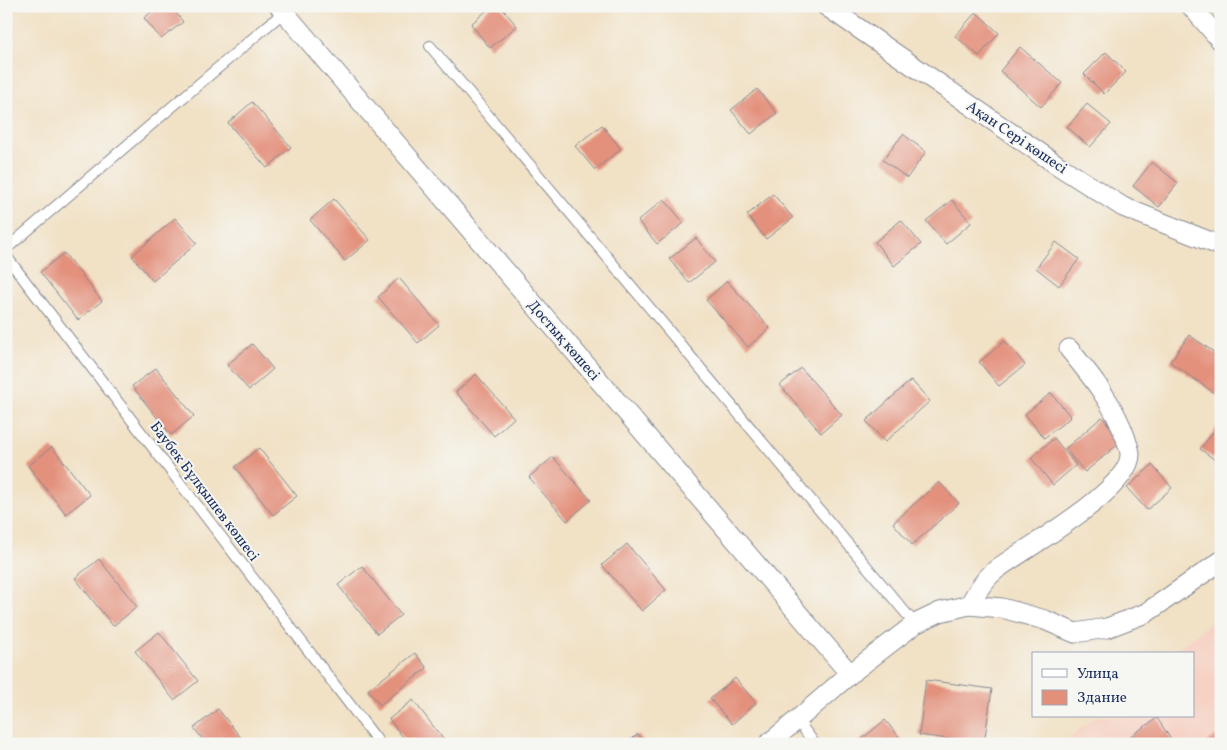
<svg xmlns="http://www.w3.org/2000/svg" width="1227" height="750" font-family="Vollkorn,serif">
<rect width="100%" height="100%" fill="#f6f6f2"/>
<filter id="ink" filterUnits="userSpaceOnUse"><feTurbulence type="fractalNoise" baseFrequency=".02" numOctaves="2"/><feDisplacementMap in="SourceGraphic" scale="10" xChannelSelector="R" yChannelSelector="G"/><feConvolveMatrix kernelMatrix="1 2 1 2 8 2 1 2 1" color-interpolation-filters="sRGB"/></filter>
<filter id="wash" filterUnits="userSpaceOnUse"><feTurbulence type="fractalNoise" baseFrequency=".0096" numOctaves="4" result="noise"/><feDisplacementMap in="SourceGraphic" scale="20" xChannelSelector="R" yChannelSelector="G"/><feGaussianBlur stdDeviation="1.12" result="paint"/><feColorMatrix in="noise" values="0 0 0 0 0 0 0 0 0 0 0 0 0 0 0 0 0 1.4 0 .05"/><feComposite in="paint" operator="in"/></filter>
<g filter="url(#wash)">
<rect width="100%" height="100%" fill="#f1e1c5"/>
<polygon fill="#f6d2c4" points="1221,614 1221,744 1062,744 1096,716 1193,716 1193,654 1172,654"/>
<g id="blocks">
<g fill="#e3907b">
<polygon points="159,6 171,6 183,22 161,39 144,18"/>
<polygon points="492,6 500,6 517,26 490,48 471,24"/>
<polygon points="976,12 999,33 979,56 955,36"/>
<polygon points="1020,47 1062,83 1041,107 1000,71"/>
<polygon points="1106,52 1126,72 1104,94 1084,74"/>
<polygon points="757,89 777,113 751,134 731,110"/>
<polygon points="252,102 291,147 267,168 228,123"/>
<polygon points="1087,104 1111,124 1090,147 1067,127"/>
<polygon points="602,125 621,149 595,170 575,146"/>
<polygon points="903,134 926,152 907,178 883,160"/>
<polygon points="1152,162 1178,183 1159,207 1133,186"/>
<polygon points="773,194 793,218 766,239 747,215"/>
<polygon points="334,199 370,240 345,261 310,220"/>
<polygon points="664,199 684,223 657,244 638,221"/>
<polygon points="952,200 971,223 946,244 926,221"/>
<polygon points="175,218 197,243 153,281 132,256"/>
<polygon points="901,220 921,244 894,266 875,242"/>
<polygon points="696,238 715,262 689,283 669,259"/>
<polygon points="1056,242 1079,259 1059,286 1036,268"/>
<polygon points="64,253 102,301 78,320 40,272"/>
<polygon points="399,278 439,325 418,343 378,297"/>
<polygon points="727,281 770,328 748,347 706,300"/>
<polygon points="1189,335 1221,357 1221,389 1217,395 1170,362"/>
<polygon points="1005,341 1025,365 999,386 979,362"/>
<polygon points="252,344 273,369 249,390 227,365"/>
<polygon points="156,368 194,416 171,435 132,386"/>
<polygon points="801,368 842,415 821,433 780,385"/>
<polygon points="476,374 514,418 494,436 456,392"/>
<polygon points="911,380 930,401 885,442 866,421"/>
<polygon points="1051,393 1071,417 1044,438 1025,414"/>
<polygon points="1102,417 1122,441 1085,472 1065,449"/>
<polygon points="1221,422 1221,464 1200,449"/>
<polygon points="1054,438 1076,465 1053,485 1031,458"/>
<polygon points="52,447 90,495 66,514 28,466"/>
<polygon points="259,448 297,496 273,515 235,467"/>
<polygon points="553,457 591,500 567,521 529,477"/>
<polygon points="1152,465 1172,488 1147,510 1127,488"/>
<polygon points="939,482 959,503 912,545 893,523"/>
<polygon points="627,544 666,590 642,611 602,565"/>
<polygon points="99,559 137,607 113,626 75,578"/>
<polygon points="362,566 401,615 377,634 338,585"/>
<polygon points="159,632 198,681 174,700 135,651"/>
<polygon points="415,653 427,668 380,705 368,690"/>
<polygon points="735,678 756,703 732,724 710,699"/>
<polygon points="926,680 992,689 984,744 919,735"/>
<polygon points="413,700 447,744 408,744 389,719"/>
<polygon points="218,709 246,744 206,744 194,728"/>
<polygon points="1157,718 1174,744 1119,744"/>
<polygon points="885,720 905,744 856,744"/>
<polygon points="1221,732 1221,744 1204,744"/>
<polygon points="638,734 646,744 625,744"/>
</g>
</g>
</g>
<g filter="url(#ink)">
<use href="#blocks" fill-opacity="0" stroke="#868892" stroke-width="1"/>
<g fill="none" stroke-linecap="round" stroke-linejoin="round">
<g stroke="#868892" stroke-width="12">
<g id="lane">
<polyline points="430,46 915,624"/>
<polyline points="6,249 173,106 284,12"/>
<polyline points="6,256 380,744"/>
<polyline points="797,720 815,744"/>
</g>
</g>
<g stroke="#868892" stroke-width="21">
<g id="street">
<polyline points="279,6 850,674"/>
<polyline points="826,6 1059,166 1123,207 1221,246"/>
<polyline points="1191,6 1221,41"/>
<path d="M 969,605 C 977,592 984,579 997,569 C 1025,548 1131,490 1130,454 C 1130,449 1127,444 1126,439 C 1114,404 1092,377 1069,349"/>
<polyline points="768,744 797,720 850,674 915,624 940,612 969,605 1002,608 1045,620 1075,633 1107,628 1146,613 1221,561"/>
</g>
</g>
<use href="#lane" stroke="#fff" stroke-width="10"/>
<use href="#street" stroke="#fff" stroke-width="19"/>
</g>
</g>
<g text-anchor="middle" stroke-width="4" stroke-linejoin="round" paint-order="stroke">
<g font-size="15" fill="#1b2f5e" stroke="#f6f6f2">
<text transform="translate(1017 137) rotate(34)" y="5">Ақан Сері көшесі</text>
<text transform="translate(564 340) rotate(49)" y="5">Достық көшесі</text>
<text transform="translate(205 491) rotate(53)" y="5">Баубек Бұлқышев көшесі</text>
</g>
</g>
<rect width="1227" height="750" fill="none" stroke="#f6f6f2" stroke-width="25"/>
<rect x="1032" y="652" width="162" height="65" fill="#f6f6f2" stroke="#9ea6b7"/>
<rect x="1042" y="669" width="25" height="8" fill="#ffffff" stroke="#9ea6b7"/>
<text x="1077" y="678" font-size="15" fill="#1b2f5e">Улица</text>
<rect x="1042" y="690" width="25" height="15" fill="#e3907b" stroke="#9ea6b7"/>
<text x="1077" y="702" font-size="15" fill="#1b2f5e">Здание</text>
</svg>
